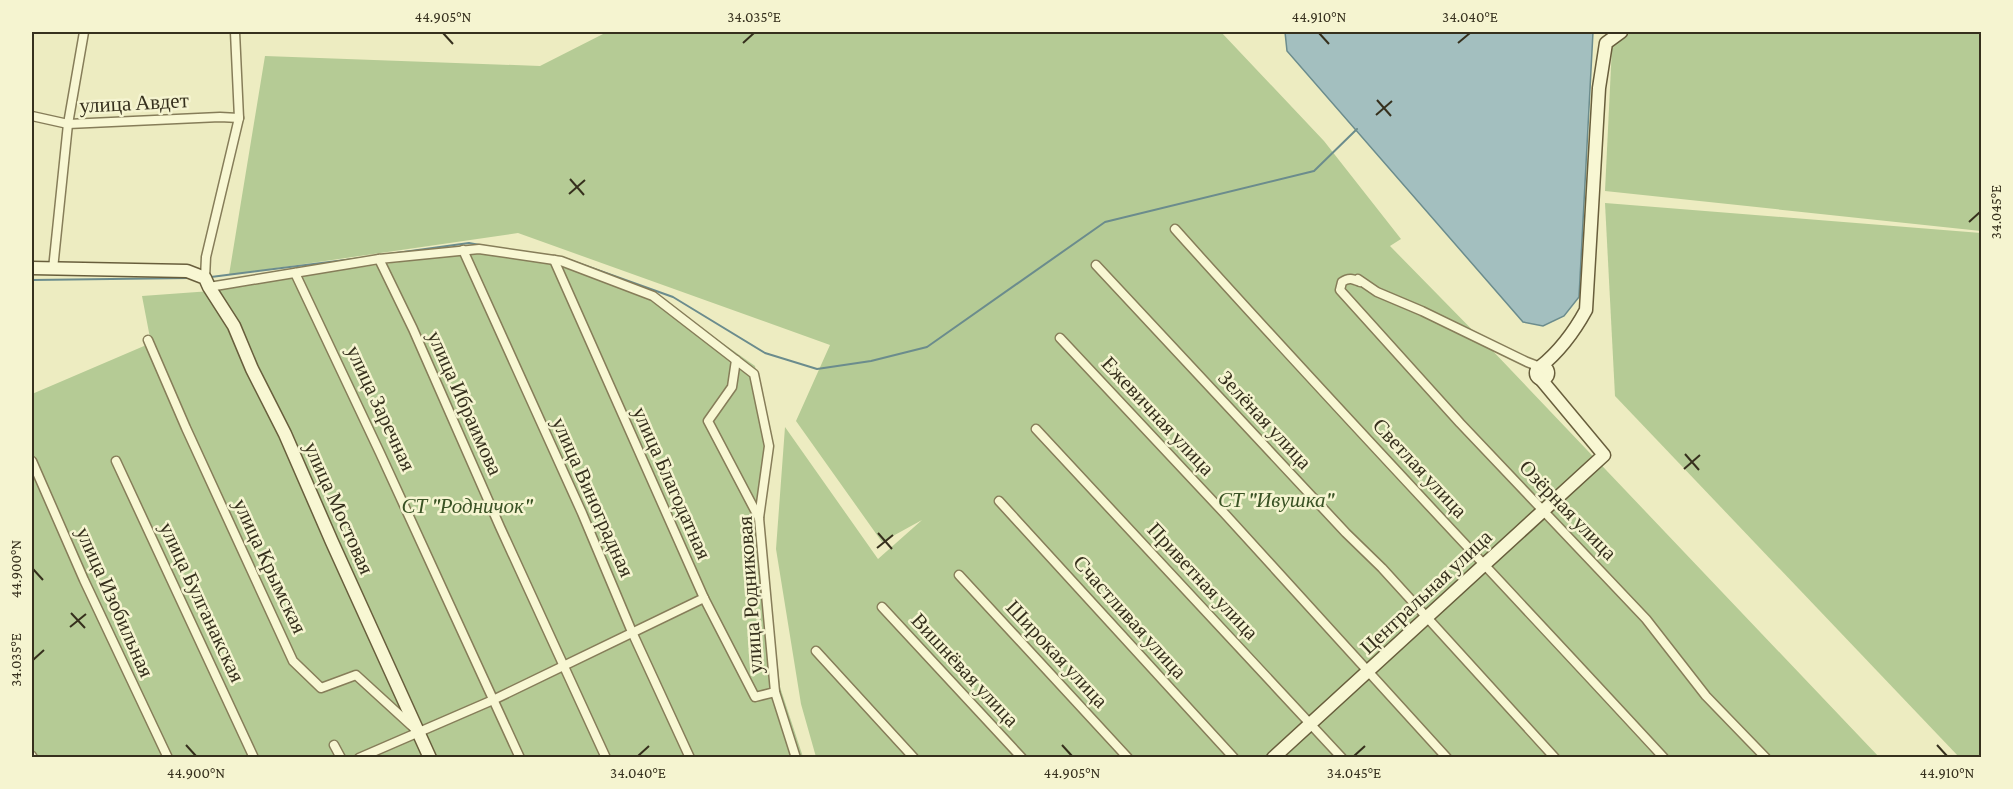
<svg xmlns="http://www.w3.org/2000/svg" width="2013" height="789" font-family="'Crimson Pro',serif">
<rect width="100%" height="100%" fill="#edecc1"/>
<g fill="#b5cb95">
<polygon points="607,32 1221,32 1324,141 1401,239 1390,246 1490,348 1879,757 816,757 801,704 776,549 785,427 878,559 922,520 882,542 796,421 830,345 518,233 229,275 265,56 540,66"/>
<polygon points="1631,32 1981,32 1981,231 1605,191 1612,46"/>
<polygon points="1605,203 1981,233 1981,757 1959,757 1615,396"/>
<polygon points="473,252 570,266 650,292 755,366 772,448 763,528 780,687 803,757 32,757 32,394 151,343 142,296 211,291 296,276"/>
</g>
<polygon fill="#a3bfbf" stroke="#6b8c8d" stroke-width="1.5" points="1285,32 1593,32 1579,297 1564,316 1543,326 1523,322 1287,51"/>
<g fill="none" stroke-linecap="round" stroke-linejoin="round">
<g stroke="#6b8c8d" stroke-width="2">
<polyline points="389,254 469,243 485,246"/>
<polyline points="564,258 673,297 765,353 817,369 871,361 927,347 1105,222 1314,171 1357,129"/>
<polyline points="211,277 369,257"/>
<polyline points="32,280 190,278"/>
</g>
<g stroke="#867d59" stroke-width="11">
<g id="street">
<polyline points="32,116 68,124 220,117 239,118"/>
<path d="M 1175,229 C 1335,408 1501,581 1664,758"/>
<polyline points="463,250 582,513 632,632 690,758"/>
<polyline points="379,259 413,329 500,527 606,758"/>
<polyline points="554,260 704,598 755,697 775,692"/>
<polyline points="1096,265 1346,533 1382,568 1555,758"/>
<polyline points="53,269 68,124 84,32"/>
<polyline points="295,273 380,453 520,758"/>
<polyline points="205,278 206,257 239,118 235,32"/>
<polyline points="1358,279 1377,292 1422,311 1527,362 1540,367"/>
<path d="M 1360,282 C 1353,279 1349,277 1342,282 L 1340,290 L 1460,423 L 1646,619 L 1706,696 L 1766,758"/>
<polyline points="209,287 379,259 479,249 561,261 653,296 754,374 769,446 759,518 775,692 796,758"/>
<polyline points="1060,338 1225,514 1447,758"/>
<polyline points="148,340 186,428 293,661 321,688 356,675 414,728"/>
<polyline points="736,360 732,387 708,421 759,518"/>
<polyline points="1036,429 1342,758"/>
<polyline points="32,461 84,580 168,758"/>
<polyline points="116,461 254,758"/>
<polyline points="999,501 1234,758"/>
<polyline points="959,575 1128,758"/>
<polyline points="882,607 1022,758"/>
<polyline points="816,651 914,758"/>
<polyline points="334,745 341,758"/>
<polyline points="32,756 33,758"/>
<polyline points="359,758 493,700 704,598"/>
</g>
</g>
<g stroke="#685e3c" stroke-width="15">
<g id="secondary">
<polyline points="32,268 187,271 205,278 209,287 234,326 252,369 285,434 332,542 430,758"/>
<circle cx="1542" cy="373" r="6"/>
<path d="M 1540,367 C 1560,351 1574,332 1586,310 L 1599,88 L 1606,43 L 1621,32"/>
<polyline points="1273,758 1604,455 1539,377"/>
</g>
</g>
<use href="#street" stroke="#f8f7d3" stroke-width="8"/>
<use href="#secondary" stroke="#f8f7d3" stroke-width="12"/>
</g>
<path fill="none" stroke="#36301d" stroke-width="2" d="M 443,33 L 453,44M 1319,33 L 1329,44M 743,43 L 754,33M 1458,43 L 1470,33M 1377,100 L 1391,116M 1376,115 L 1392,101M 570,179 L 584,195M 569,194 L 585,180M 1969,222 L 1980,212M 1685,454 L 1699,470M 1684,469 L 1700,455M 878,533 L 892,549M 877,548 L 893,535M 33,569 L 43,580M 71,613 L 85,628M 70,627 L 86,614M 33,660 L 44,650M 186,745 L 196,756M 1062,745 L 1072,756M 1937,745 L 1947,756M 638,756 L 649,746M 1354,756 L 1365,746"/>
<g text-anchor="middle" stroke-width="5" stroke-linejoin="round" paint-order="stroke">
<g font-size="21" fill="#36301d" stroke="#f5f4d0">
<text transform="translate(134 103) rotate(-3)" y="7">улица Авдет</text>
<text transform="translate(465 403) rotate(66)" y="7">улица Ибраимова</text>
<text transform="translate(381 408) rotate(65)" y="7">улица Заречная</text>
<text transform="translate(1158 416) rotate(47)" y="7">Ежевичная улица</text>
<text transform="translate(1265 420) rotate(47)" y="7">Зелёная улица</text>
<text transform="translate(1420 468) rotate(47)" y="7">Светлая улица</text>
<text transform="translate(672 483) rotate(66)" y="7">улица Благодатная</text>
<text transform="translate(593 497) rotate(66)" y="7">улица Виноградная</text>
<text transform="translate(339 508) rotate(66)" y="7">улица Мостовая</text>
<text transform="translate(1568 510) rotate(46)" y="7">Озёрная улица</text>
<text transform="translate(270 566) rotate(65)" y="7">улица Крымская</text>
<text transform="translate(1203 581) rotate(47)" y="7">Приветная улица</text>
<text transform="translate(1426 592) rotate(-43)" y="7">Центральная улица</text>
<text transform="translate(750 595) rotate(-94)" y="7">улица Родниковая</text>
<text transform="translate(115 602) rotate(66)" y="7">улица Изобильная</text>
<text transform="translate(202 602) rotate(65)" y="7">улица Булганакская</text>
<text transform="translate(1130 617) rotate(48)" y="7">Счастливая улица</text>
<text transform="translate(1057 654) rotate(47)" y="7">Широкая улица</text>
<text transform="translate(965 670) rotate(47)" y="7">Вишнёвая улица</text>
</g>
<g font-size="21" font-style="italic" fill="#395224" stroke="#f5f4d0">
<text x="1276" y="507">СТ "Ивушка"</text>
<text x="467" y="513">СТ "Родничок"</text>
</g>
</g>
<rect width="2013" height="789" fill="none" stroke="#f5f4d0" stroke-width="66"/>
<rect x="33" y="33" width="1947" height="723" fill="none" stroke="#36301d" stroke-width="2"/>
<g font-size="15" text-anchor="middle" fill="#36301d">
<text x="443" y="22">44.905°N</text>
<text x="754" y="22">34.035°E</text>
<text x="1319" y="22">44.910°N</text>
<text x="1470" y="22">34.040°E</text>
<text transform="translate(1996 212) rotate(-90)" y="5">34.045°E</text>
<text transform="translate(16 569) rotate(-90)" y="5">44.900°N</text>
<text transform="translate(16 660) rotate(-90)" y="5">34.035°E</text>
<text x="196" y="778">44.900°N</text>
<text x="638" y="778">34.040°E</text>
<text x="1072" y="778">44.905°N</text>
<text x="1354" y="778">34.045°E</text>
<text x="1947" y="778">44.910°N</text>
</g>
</svg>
